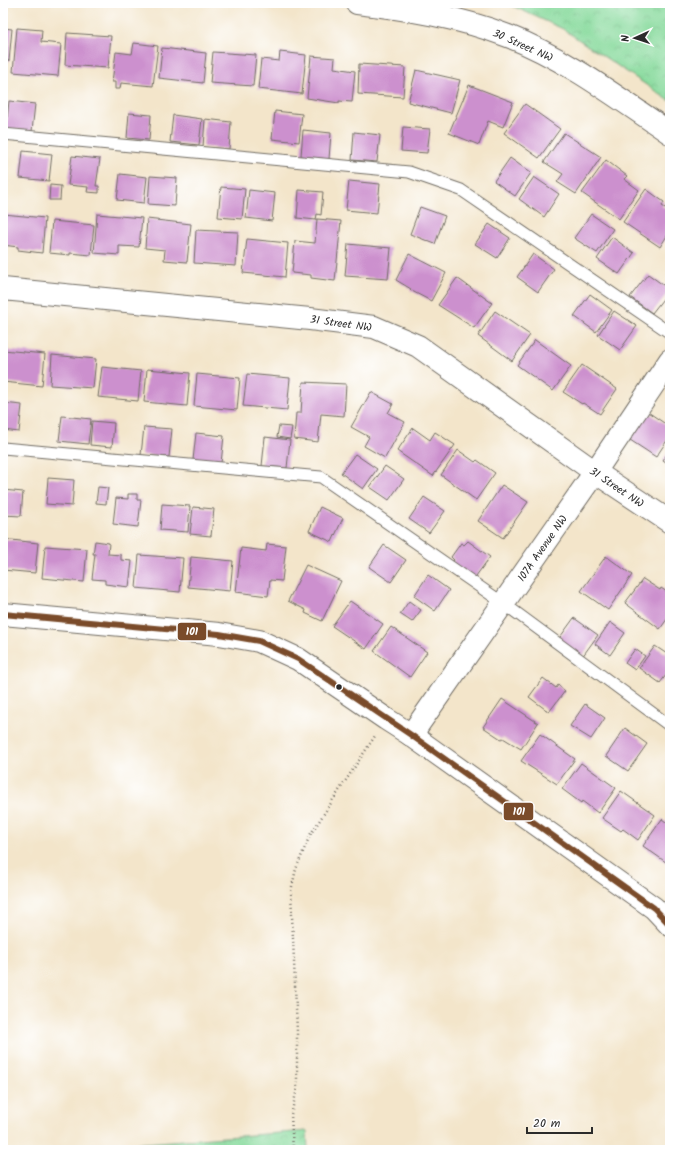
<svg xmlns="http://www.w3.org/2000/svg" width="673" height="1153" font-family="Kalam,sans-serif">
<defs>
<pattern id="park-crowns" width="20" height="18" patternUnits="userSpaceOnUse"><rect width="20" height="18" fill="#87da9c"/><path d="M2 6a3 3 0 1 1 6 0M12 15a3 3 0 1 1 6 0" fill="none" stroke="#75bb87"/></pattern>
</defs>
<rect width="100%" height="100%" fill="#fff"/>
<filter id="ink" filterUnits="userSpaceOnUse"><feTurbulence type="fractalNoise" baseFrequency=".025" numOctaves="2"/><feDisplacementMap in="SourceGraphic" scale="8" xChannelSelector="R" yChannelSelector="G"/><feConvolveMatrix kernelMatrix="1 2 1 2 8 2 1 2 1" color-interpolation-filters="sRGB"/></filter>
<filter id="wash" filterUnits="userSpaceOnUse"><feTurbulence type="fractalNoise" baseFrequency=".012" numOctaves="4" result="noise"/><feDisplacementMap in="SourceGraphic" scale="16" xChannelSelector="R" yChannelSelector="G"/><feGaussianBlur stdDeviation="0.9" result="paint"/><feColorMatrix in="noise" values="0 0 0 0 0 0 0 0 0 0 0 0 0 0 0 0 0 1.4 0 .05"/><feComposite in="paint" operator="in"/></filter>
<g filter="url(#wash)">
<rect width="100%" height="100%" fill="#f3e5ca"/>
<g fill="url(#park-crowns)" stroke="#598264">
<polygon points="506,3 670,3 670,101 563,29"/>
<polygon points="307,1131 308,1150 49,1150"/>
</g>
<g id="blocks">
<g fill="#cc90ce">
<polygon points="3,28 12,29 9,61 3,60"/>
<polygon points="17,28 42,30 41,42 61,44 58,76 13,72"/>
<polygon points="67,33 111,36 108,68 65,65"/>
<polygon points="134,43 158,46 153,86 121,83 120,89 115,89 115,82 112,82 116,52 132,54"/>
<polygon points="162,48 206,53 203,83 159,78"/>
<polygon points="213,52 256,55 253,86 210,83"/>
<polygon points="280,52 306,55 302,94 258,89 261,59 279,61"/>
<polygon points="311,56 335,58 334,68 355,71 352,102 339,101 339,103 307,98"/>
<polygon points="359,64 405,67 403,97 358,94"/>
<polygon points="416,70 460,80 451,113 408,102"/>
<polygon points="469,85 513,102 503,127 488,121 479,145 449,133"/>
<polygon points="9,101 35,104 32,131 6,129"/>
<polygon points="525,104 560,129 539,158 504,133"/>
<polygon points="275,111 302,114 299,142 272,139"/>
<polygon points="129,113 151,115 149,140 127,138"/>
<polygon points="173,115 202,119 199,145 170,142"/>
<polygon points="205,119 231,122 229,149 203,147"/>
<polygon points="403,127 430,129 427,153 401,151"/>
<polygon points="303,130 331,133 329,159 301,156"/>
<polygon points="354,132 380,135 377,162 352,160"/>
<polygon points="564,133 601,157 576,194 557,182 563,174 544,162"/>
<polygon points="23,151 52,154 49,181 20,178"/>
<polygon points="72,156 100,159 96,186 99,186 99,193 87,192 88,187 68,185"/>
<polygon points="510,158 531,173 515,196 494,181"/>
<polygon points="606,160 627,176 624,179 639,190 619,219 582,193"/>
<polygon points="120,174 147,177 144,203 117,200"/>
<polygon points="150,176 177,178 175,206 148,204"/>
<polygon points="534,177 559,194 544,217 519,199"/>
<polygon points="349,181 380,184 377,213 346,210"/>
<polygon points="50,185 61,186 60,200 49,200"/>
<polygon points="221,187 245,189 242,219 218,217"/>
<polygon points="646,189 664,202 662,206 670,211 670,231 660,247 623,222"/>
<polygon points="249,190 275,193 272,221 246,218"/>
<polygon points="299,190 323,192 321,215 317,214 316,220 297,218"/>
<polygon points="420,207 445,216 435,244 410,234"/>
<polygon points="3,214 45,218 42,253 18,250 18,247 3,245"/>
<polygon points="97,214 142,218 139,247 119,246 119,255 94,253"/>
<polygon points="591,214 613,229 597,253 574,238"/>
<polygon points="147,219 191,224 187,262 164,260 165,250 145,248"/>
<polygon points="317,219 341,221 335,281 311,278 311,275 292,273 295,241 315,243"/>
<polygon points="52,221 94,225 91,255 70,253 70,255 49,253"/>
<polygon points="489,224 510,238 497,258 475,244"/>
<polygon points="196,230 238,232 236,266 194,263"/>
<polygon points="612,237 634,253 619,274 597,259"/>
<polygon points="247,239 288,243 285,277 243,273"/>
<polygon points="348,244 391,248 388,279 345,276"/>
<polygon points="409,254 446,273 431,301 410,290 411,289 396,280"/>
<polygon points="533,254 554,269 538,292 517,277"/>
<polygon points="648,274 670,290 652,313 630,297"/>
<polygon points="457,278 492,303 474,328 438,305"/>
<polygon points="590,294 612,310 596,332 574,316"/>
<polygon points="495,311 530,335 512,361 478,336"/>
<polygon points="614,311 637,326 620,350 598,335"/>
<polygon points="535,340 571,366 553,391 517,365"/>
<polygon points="3,350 45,354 42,386 3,382"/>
<polygon points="52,355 96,359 93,388 50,385"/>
<polygon points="582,365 617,389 600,414 583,403 582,404 563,392"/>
<polygon points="102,367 141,371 138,401 98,397"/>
<polygon points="147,369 190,373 187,406 144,402"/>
<polygon points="197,374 240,378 237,410 194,406"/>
<polygon points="247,374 290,378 287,410 243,406"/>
<polygon points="303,382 346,384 344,416 321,414 318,442 294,439 296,413 301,413"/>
<polygon points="371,392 393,404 388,413 405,422 385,458 364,446 369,437 351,427"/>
<polygon points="3,403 22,405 19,432 3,430"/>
<polygon points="642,408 670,427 670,436 656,457 624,436"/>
<polygon points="62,416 91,419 88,444 59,441"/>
<polygon points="92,421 114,423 112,447 90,445"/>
<polygon points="279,426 292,427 290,439 277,437"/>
<polygon points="144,427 172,429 169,457 141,455"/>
<polygon points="413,428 430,440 435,432 455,445 433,476 397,451"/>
<polygon points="196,433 224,436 221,463 193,460"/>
<polygon points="265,437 290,440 287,468 262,466"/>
<polygon points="458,450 475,462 477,460 495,473 476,500 441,475"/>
<polygon points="670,450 670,465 663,460"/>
<polygon points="355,454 377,469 363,489 341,473"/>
<polygon points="385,466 404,479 389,500 370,487"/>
<polygon points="48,478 74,480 72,506 46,504"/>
<polygon points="502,485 528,502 503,538 478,521"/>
<polygon points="98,487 108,488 106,504 96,503"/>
<polygon points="3,490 23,492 21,516 3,515"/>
<polygon points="128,494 137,494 137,500 141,500 138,527 113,524 116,498 128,499"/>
<polygon points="424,497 445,511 429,533 409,519"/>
<polygon points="162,504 190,506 188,532 160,530"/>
<polygon points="193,507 214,509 211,536 190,534"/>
<polygon points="320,507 343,518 332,542 309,531"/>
<polygon points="3,539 38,543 35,573 3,570"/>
<polygon points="95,541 109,543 108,554 121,555 121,560 132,561 129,587 105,584 105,580 92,579 95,554 93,554"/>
<polygon points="468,541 490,557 473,580 451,564 454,560 451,557 461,543 464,545"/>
<polygon points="267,544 286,546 282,581 270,580 268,596 236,592 241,548 266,551"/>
<polygon points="384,545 406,560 391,582 369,567"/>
<polygon points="45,546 87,549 84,582 42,578"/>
<polygon points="139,555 183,558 180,592 136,588"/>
<polygon points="606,556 632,575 608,610 581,591"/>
<polygon points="191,557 233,561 230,591 188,587"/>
<polygon points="306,565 341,581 322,621 305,613 306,610 288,601"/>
<polygon points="428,575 449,590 435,611 414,596"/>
<polygon points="643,579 660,590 661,588 670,594 670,615 660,629 625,603"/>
<polygon points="350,601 383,624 366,649 332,626"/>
<polygon points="409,601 421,610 412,622 400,614"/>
<polygon points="574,618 598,635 582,657 558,640"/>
<polygon points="610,622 625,633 610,655 595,644"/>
<polygon points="391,627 427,652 410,677 374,651"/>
<polygon points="655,646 670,656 670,670 660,683 639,668"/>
<polygon points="635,649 645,656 635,670 625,663"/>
<polygon points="543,678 556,688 558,685 565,691 549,712 529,697"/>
<polygon points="502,699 538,723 521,749 503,738 501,739 483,727"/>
<polygon points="585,704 605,718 591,739 570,726"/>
<polygon points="625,728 647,744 628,771 606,756"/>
<polygon points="540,734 575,759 557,784 521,761"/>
<polygon points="581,763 616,788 598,813 582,801 581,803 562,789"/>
<polygon points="621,791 655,815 638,840 623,829 621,831 602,818"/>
<polygon points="662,819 670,825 670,865 643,846"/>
</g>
</g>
</g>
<g filter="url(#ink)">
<use href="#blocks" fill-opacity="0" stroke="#716c63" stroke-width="1"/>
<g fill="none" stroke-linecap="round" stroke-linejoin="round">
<g stroke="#716c63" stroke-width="13">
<g id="lane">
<polyline points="3,134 409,172 461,190 670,333"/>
<polyline points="3,448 321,477 503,603 670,726"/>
</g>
</g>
<g stroke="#716c63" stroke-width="24">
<g id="street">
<path d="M 357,3 C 409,9 459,17 508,36 C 567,59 618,98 670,133"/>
<polyline points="3,289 310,319 374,327 418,346 595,472 670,522"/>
<polyline points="3,614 219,634 259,641 298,659 386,719 411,735 654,908 670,925"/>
<polyline points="411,735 595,472 670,360"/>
</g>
</g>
<polyline stroke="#716c63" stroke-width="2.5" stroke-dasharray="1 3" stroke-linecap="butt" points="293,1150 291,1115 297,1089 297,1032 291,891 296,869 310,835 375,736"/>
<use href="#lane" stroke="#fff" stroke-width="11"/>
<use href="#street" stroke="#fff" stroke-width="22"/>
<g stroke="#fff" stroke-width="9">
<polyline id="bus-1" points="3,614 219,634 259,641 298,659 411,735 654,908 670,925"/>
</g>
<use href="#bus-1" stroke="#7a4b2a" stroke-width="6"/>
</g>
</g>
<circle fill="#2b2b2b" stroke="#fff" stroke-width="1.5" cx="339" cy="687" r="3.5"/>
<g text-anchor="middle" stroke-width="3" stroke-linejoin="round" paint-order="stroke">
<g font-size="11" fill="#2b2b2b" stroke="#fff">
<text transform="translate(523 45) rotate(24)" y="4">30 Street NW</text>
<text transform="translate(341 323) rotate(8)" y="4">31 Street NW</text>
<text transform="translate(617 487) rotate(34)" y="4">31 Street NW</text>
<text transform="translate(542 548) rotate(-55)" y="4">107A Avenue NW</text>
</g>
</g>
<g stroke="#fff" stroke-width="1.5">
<rect x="177" y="622" width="30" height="19" rx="4" fill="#7a4b2a"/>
<rect x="503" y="802" width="31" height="19" rx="4" fill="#7a4b2a"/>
</g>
<g font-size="11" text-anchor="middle" font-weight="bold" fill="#fff">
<text x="192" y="635">101</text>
<text x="519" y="815">101</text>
</g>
<rect width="673" height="1153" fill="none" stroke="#fff" stroke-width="16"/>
<g transform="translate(635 38) rotate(267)" stroke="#ffffff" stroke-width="3" paint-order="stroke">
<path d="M0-3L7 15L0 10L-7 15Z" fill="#2b2b2b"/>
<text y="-6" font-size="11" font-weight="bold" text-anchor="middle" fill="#2b2b2b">N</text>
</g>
<path d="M527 1127v6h65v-6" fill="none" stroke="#2b2b2b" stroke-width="2"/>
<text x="533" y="1127" font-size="12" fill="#2b2b2b" stroke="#ffffff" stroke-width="3" paint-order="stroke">20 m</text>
</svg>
